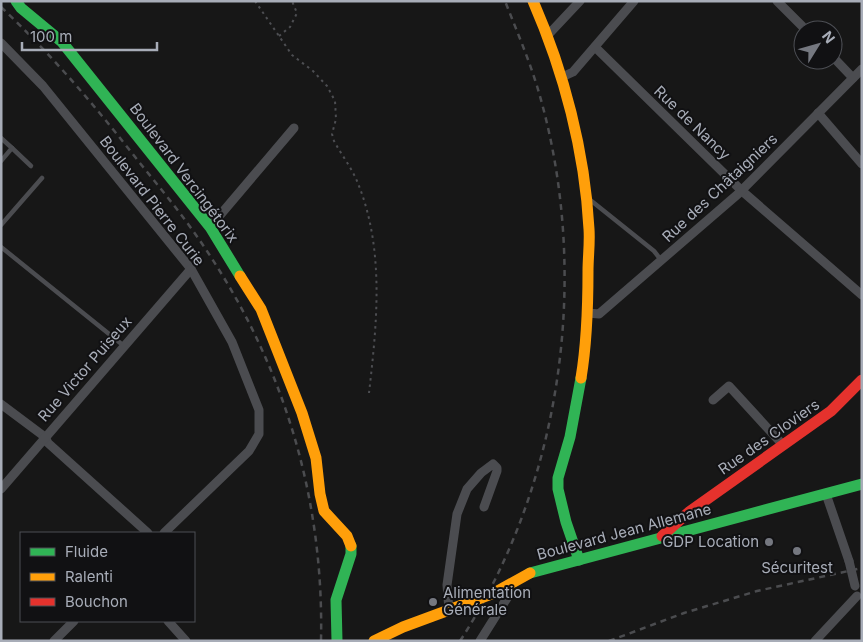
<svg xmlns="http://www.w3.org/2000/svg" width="863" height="642" font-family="Inter,sans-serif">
<rect width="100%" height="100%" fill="#171717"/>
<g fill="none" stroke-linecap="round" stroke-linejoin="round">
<g stroke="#4d4e52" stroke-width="2" stroke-dasharray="2.5 4" stroke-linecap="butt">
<path d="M 255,1 L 292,55 L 313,71 L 327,86 L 335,101 L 336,119 L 332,134 L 334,141 C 341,154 351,167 357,181 C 385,248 377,323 369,393"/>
<polyline points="279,36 290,27 297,13 292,1"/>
</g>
<g stroke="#4b4c50" stroke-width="4.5">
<polyline points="1,138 12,148 1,161"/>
<polyline points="12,148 31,166"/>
<polyline points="589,199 654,251 661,260"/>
<polyline points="1,225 42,178"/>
<polyline points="1,247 124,346"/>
</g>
<g stroke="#4b4c50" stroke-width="9">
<polyline points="777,1 806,30"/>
<polyline points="548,35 580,1"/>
<polyline points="1,43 43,86 191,269 232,342 259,410 259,434 249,451 164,533"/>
<polyline points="595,47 742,191 862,295"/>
<polyline points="833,57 853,78"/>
<polyline points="562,77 573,72 634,1"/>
<polyline points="818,113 862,164"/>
<polyline points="210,227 294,128"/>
<polyline points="588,313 599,314 738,194 862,69"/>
<polyline points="713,400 729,386 783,445"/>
<polyline points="1,404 45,437 48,443 148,533"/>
<polyline points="1,489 191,269"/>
<polyline points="826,494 849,561"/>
<polyline points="449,610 447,585 457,514 467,489 481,473 493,464 497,468 497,471 484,507"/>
<polyline points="168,621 186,641"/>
<polyline points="54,641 74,621"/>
<polyline points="480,641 509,595 503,587"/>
<polyline points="815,641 857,596"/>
</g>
<g stroke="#30b455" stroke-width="11">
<polyline points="16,1 21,8 62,42 210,227 240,276"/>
<polyline points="579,560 566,522 558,489 558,478 570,437 581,378"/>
<polyline points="530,573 862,484"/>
<polyline points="337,641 336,600 351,554 351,546"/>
</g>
<g stroke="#ff9f0a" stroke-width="11">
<path d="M 533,1 C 564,72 585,152 589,229 C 590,243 588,257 588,271 C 588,307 587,342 581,378"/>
<polyline points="240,276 261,309 302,413 316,458 320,494 324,511 347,536 351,546"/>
<polyline points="374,641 403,627 449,610"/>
</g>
<polyline stroke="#e5322d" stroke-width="11" points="662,536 689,512 831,411 862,380"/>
<g stroke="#4b4c4f" stroke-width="2.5" stroke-dasharray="6 5" stroke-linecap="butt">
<path d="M 1,7 C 52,55 96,107 139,162 C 166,195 193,228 216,265 C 288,378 324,506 321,641"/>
<path d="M 460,641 C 564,481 592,269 537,86 C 528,57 516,29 505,1"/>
<polyline points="609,641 684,613 757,591 862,568"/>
</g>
<polyline stroke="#4b4c50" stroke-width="9" points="849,561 855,586"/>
<polyline stroke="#ff9f0a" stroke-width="11" points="449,610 494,593 530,573"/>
</g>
<g fill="#757880" stroke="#111113" stroke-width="2">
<circle cx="769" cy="542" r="5"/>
<circle cx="797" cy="551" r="5"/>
<circle cx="433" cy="602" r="5"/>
</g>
<g text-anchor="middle" stroke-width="4" stroke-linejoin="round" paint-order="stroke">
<g font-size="15" fill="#a8adb8" stroke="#111113">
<text transform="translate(692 123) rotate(44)" y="5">Rue de Nancy</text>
<text transform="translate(184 173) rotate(53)" y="5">Boulevard Vercingétorix</text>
<text transform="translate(720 188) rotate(-43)" y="5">Rue des Châtaigniers</text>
<text transform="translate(152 201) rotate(52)" y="5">Boulevard Pierre Curie</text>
<text transform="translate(85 369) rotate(-49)" y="5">Rue Victor Puiseux</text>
<text transform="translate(769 437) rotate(-35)" y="5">Rue des Cloviers</text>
<text transform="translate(624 532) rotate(-15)" y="5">Boulevard Jean Allemane</text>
</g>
<g font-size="15" fill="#a8adb8" stroke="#111113" text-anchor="end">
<text x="759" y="547">GDP Location</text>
<text x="797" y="573" text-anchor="middle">Sécuritest</text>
<text x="443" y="598" text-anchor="start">Alimentation<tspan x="443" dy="17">Générale</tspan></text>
</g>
</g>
<rect width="863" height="642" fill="none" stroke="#a8adb8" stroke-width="5"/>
<rect x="20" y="532" width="175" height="90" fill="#111113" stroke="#4d4f55"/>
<rect x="30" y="548" width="25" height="8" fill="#30b455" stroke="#4d4f55"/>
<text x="65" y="557" font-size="15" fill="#a8adb8">Fluide</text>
<rect x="30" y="573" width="25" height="8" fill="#ff9f0a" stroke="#4d4f55"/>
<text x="65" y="582" font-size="15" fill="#a8adb8">Ralenti</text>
<rect x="30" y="598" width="25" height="8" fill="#e5322d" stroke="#4d4f55"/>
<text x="65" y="607" font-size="15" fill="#a8adb8">Bouchon</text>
<g transform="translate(818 45) rotate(53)"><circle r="24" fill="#111113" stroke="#4d4f55"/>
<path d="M0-4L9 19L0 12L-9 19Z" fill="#757880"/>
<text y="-8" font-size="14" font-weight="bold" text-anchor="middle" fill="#a8adb8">N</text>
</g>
<path d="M22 42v8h135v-8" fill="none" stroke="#a8adb8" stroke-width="2.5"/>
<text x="30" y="42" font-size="15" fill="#a8adb8" stroke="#111113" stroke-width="4" paint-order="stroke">100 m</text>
</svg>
